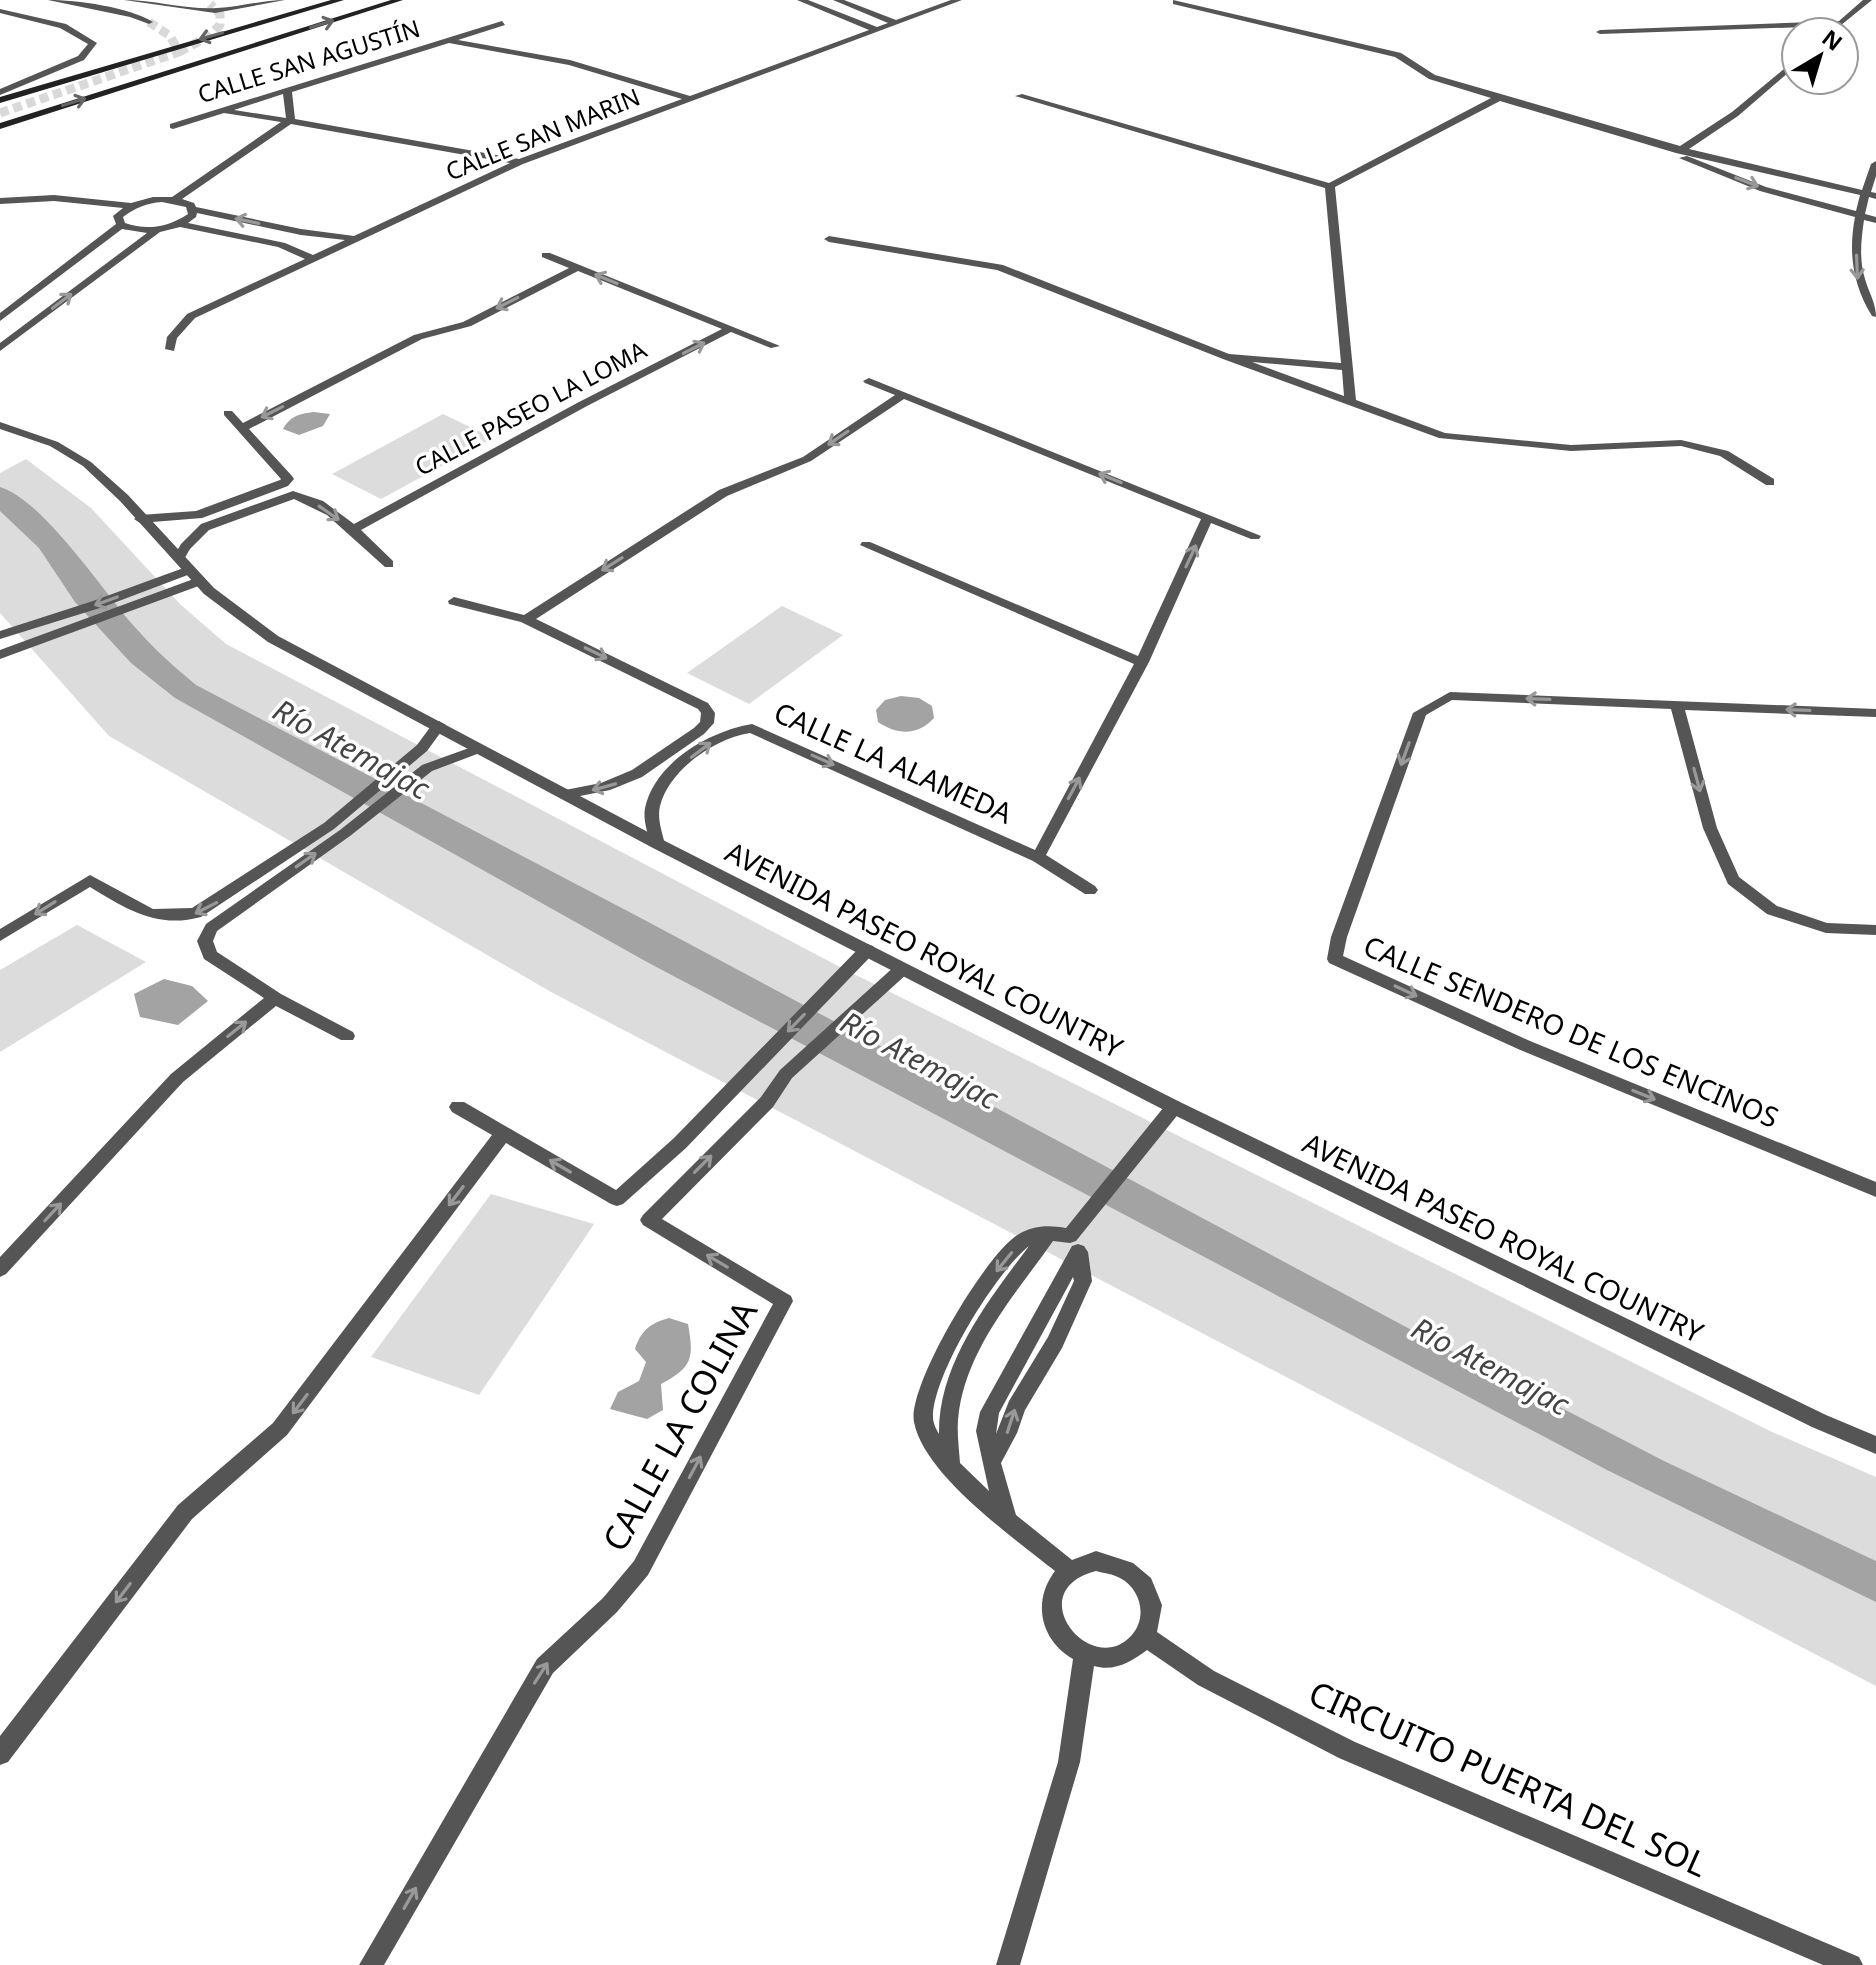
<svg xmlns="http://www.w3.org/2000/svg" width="1876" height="1965" font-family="'Noto Sans',sans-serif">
<rect width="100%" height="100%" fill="#fff"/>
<g fill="#dcdcdc">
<polygon points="443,414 493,438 381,499 332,474"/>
<polygon points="26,459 91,508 181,605 226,644 838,966 1772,1432 1876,1477 1876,1686 551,992 109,736 0,613 0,473"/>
<polygon points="782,606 843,635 749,704 687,673"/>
<polygon points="77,925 146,962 0,1052 0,970"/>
<polygon points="491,1194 594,1224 479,1395 371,1357"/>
</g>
<g fill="#a3a3a3">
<path d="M 314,412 L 330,414 L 323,426 L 299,435 L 283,429 C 291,415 300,414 314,412 Z"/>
<path d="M 0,487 C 43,500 102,590 133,625 C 152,647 173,666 196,685 L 637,916 L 1436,1343 L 1664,1461 L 1876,1561 L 1876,1602 L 1607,1470 L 647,962 L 175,698 L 131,663 L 75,602 L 39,548 L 0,511 Z"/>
<path d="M 901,696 L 919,698 L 932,706 L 934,718 C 918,736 897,735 878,722 L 876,710 L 885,700 Z"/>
<polygon points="164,979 192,986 208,1001 178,1025 140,1017 134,994"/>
<path d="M 669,1318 L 688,1324 C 694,1358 693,1367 661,1384 L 663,1410 L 647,1419 L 610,1409 L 618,1392 L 639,1381 L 646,1362 L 635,1349 C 641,1330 651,1323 669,1318 Z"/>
</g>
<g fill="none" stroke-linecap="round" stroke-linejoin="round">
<g stroke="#d9d9d9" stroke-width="9" stroke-dasharray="9 5" stroke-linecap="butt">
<polyline points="179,52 209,36 220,25 220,14 210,4"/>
<polyline points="0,113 179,52 170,36 149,22"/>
</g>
<g fill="#555" fill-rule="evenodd">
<path d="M 48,0 C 77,0 129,7 153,22 L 149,24 L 130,17 Z"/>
<path d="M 124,0 C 154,0 189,10 217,8 C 240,7 262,0 285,0 L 215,13 Z"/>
<path d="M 797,0 L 808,0 L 877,27 L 888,23 L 833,0 L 844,0 L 896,20 L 951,0 L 962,0 L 523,164 L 195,318 L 177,338 L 174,351 L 165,349 L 167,337 L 187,314 L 305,259 L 278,247 L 180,227 L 160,232 L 0,351 L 0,343 L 147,233 L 122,229 L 0,321 L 0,313 L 116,224 L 113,216 L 123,208 L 54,201 L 0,204 L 0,198 L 54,195 L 131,203 L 153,197 L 172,197 L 281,122 L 224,113 L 173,129 L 170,128 L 170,124 L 502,21 L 505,25 L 458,40 L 570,60 L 690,96 L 869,30 ZM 449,43 L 569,65 L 682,99 L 519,159 L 295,119 L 292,92 ZM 283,94 L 286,118 L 234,110 ZM 291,124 L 510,163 L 354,236 L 301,229 L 196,207 L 194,203 L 182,199 ZM 162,202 L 186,207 L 188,214 C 169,227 147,231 125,223 L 123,217 C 135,208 147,203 162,202 ZM 197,213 L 301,235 L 345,240 L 313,255 L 285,243 L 188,223 L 196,217 Z"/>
<path d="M 1173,0 L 1401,53 L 1435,75 L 1680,146 L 1732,112 L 1796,59 L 1796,66 L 1738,116 L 1689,149 L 1862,190 L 1871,164 L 1876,161 L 1876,176 L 1871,192 L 1876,193 L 1876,199 L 1869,197 L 1865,214 L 1876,217 L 1876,223 L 1864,220 C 1861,240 1859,260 1865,279 C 1869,293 1876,303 1876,317 L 1872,316 C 1853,285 1848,254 1855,217 L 1760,191 L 1679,158 L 1687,156 L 1766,187 L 1856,211 L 1860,195 L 1676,153 L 1500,101 L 1335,187 L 1356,400 L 1445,433 L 1571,445 L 1681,440 L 1728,451 L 1774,479 L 1774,485 L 1766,485 L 1720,456 L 1681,446 L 1571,451 L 1439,438 L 1223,359 L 997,270 L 829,242 L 824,239 L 829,236 L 1003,265 L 1229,354 L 1341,363 L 1325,188 L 1015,96 L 1022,94 L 1329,183 L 1491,98 L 1429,79 L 1395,57 L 1173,4 ZM 1252,362 L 1342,370 L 1344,396 Z"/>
<polygon points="1863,0 1872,0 1835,30 1831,28 1833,26 1600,34 1596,32 1600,30 1839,21"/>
<polygon points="0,9 66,24 97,43 84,60 0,95 0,89 78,56 88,44 60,28 0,13"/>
<polygon points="542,253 550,253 780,346 771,348 731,332 587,406 361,530 393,561 393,567 385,567 327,515 294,499 209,530 190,549 183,561 175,561 173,558 181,544 201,524 293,491 323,501 354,524 579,402 722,329 578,271 471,326 422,339 249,429 292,476 294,479 288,486 202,518 140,523 134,519 140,515 196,511 280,480 281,479 224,415 224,411 232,411 243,423 414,335 463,322 569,268 542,257"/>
<path d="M 869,378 L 1261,536 L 1259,539 L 1251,539 L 1211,523 L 1149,662 L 1046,855 L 1095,886 L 1098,890 L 1095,894 L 1085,894 L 1033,861 L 750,733 C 715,738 669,770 660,806 C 657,819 662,832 665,844 L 663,848 L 658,849 L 651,844 C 647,832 643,820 645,808 C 655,762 710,731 752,724 L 1035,850 L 1134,664 L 860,545 L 862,542 L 870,542 L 1138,656 L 1201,519 L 904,399 L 811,461 L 727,496 L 536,619 L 708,703 L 715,713 L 714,723 L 704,734 L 642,777 L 610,790 L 565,799 L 558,794 L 560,791 L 601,783 L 632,770 L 694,728 L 700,722 L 701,713 L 698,709 L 521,622 L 449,604 L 448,601 L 454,597 L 524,615 L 719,490 L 803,457 L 895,395 L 865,383 L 863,381 Z"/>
<polygon points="189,566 195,570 193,573 103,607 0,639 0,631 93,601"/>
<polygon points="199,577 204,578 204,584 0,659 0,650"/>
<polygon points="1450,692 1876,709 1876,717 1685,710 1717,828 1739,877 1777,906 1827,923 1876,925 1876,935 1826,933 1767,914 1728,884 1703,828 1671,709 1452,700 1426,715 1347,937 1343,956 1530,1041 1876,1182 1876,1197 1518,1049 1329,963 1327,959 1331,937 1413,713"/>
<path d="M 439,721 L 446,725 L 427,751 L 334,829 L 201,917 C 157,929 126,909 90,887 L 0,941 L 0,929 L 90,875 L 153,909 L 192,908 L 324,823 L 417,745 L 434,722 Z"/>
<polygon points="480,744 487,748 485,751 432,771 350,836 217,931 213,941 217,952 281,994 353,1032 355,1036 353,1040 341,1040 276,1006 183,1082 6,1274 0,1277 0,1257 171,1074 264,998 204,959 197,941 206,924 340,830 422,765"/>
<polygon points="867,944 873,946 875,950 873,954 686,1148 623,1204 617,1206 611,1204 506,1143 287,1435 192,1519 8,1762 0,1765 0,1736 178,1505 273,1423 492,1135 452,1112 449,1107 452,1102 464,1102 616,1190 674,1138 861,946"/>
<polygon points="902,963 908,965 910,969 908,973 792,1078 773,1107 662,1219 791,1296 793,1301 648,1575 617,1612 553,1673 384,1965 359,1965 537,1659 603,1598 634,1561 773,1304 643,1225 640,1220 643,1215 761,1097 780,1070 896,965"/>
<path d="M 1174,1100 L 1180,1102 L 1183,1107 L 1180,1112 L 1076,1241 L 1070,1243 L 1053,1241 C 1015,1295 964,1351 958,1420 C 957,1434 959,1449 960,1463 L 989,1491 L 976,1431 L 980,1412 L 1072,1246 L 1078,1244 L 1084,1246 L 1088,1252 L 1092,1281 L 1062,1348 L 1025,1410 L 1017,1433 L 1001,1463 L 1016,1515 L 1072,1560 L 1096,1551 L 1133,1563 L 1151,1578 L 1162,1605 L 1157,1632 L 1214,1671 L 1355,1742 L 1859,1957 L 1863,1965 L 1823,1965 L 1339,1758 L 1198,1685 L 1147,1650 C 1131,1662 1114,1672 1094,1666 L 1080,1762 L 1020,1965 L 996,1965 L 1058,1762 L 1073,1659 C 1040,1640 1032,1601 1055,1571 C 1014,1538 924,1475 914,1422 C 907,1386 987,1252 1019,1234 C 1034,1225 1050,1225 1066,1228 L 1168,1102 ZM 1029,1246 C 989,1300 938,1363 939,1434 C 936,1429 933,1423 933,1417 C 933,1374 996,1272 1029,1246 ZM 1073,1277 L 1074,1281 L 1048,1337 L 1009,1401 L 996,1434 L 999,1413 ZM 1096,1571 C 1103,1573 1113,1574 1120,1578 C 1141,1589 1148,1618 1131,1636 C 1091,1679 1019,1591 1096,1571 Z"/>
</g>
<polygon fill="#555" fill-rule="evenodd" points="0,422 58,442 91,462 128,495 214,588 278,636 663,840 1180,1102 1826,1415 1876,1436 1876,1454 1812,1427 1168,1112 653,848 268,642 204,594 120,501 83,466 50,446 0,429"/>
<g fill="#222" fill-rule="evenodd">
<polygon points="331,0 344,0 0,103 0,97"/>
<polygon points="391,0 403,0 0,129 0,123"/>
</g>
</g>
<defs><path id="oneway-shaft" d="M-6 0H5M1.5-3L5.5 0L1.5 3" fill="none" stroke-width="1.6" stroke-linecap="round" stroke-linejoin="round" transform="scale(2)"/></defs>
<g stroke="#646464">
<use href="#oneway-shaft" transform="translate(322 24) rotate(-17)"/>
<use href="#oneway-shaft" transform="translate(211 36) rotate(164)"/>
<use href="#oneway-shaft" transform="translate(74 102) rotate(-17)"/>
</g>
<g stroke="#999">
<use href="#oneway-shaft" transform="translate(1747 182) rotate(21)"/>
<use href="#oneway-shaft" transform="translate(247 221) rotate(-168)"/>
<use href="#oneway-shaft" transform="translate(1857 267) rotate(88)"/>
<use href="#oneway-shaft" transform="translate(606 279) rotate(-158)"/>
<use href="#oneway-shaft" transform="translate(62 301) rotate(-37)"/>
<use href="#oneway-shaft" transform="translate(507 303) rotate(153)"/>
<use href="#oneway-shaft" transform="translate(694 348) rotate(-27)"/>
<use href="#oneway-shaft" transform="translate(272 412) rotate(153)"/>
<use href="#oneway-shaft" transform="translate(838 438) rotate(146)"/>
<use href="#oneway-shaft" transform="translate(1110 478) rotate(-158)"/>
<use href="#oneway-shaft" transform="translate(329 513) rotate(35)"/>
<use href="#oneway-shaft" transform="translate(1191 556) rotate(-65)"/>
<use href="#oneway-shaft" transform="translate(612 564) rotate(148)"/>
<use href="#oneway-shaft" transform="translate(106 601) rotate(160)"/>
<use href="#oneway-shaft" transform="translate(596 653) rotate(26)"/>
<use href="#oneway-shaft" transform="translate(1538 699) rotate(-178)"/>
<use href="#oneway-shaft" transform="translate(1798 710) rotate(-178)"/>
<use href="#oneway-shaft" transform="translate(701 750) rotate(-37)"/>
<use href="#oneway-shaft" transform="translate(1405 754) rotate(110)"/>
<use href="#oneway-shaft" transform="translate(823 760) rotate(24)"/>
<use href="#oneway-shaft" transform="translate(1697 780) rotate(75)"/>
<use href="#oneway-shaft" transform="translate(604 787) rotate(165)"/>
<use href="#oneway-shaft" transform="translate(1074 788) rotate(-62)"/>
<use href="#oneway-shaft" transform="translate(306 860) rotate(-35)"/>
<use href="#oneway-shaft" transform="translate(45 908) rotate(148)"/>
<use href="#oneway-shaft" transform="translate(206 908) rotate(153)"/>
<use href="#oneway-shaft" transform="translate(1406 991) rotate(25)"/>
<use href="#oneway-shaft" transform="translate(796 1023) rotate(134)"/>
<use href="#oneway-shaft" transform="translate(237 1029) rotate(-39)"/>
<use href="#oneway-shaft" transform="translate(1644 1095) rotate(22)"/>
<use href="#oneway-shaft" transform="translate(703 1164) rotate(-45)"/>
<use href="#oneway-shaft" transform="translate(560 1166) rotate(-150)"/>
<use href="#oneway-shaft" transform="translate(456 1196) rotate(127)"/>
<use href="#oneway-shaft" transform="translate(53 1212) rotate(-47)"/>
<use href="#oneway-shaft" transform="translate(717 1261) rotate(-149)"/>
<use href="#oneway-shaft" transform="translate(1004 1262) rotate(129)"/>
<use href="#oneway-shaft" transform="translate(300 1404) rotate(127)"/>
<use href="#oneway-shaft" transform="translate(1011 1421) rotate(-72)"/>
<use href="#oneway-shaft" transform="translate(695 1467) rotate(-62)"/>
<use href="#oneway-shaft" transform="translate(123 1593) rotate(127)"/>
<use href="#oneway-shaft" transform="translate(541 1673) rotate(-57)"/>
<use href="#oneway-shaft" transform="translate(410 1898) rotate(-60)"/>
</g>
<g text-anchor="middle" stroke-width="7" stroke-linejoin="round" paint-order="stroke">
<g font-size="24" fill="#000" stroke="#fff">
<text transform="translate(309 62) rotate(-17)" y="8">CALLE SAN AGUSTÍN</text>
<text transform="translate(543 135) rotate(-22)" y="8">CALLE SAN MARIN</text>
<text transform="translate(531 409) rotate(-28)" y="8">CALLE PASEO LA LOMA</text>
</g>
<g font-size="28" fill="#000" stroke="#fff">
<text transform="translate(893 763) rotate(24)" y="10">CALLE LA ALAMEDA</text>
<text transform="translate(924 950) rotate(27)" y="10">AVENIDA PASEO ROYAL COUNTRY</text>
<text transform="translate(1571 1032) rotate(23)" y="10">CALLE SENDERO DE LOS ENCINOS</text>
<text transform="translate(1503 1238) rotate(26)" y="10">AVENIDA PASEO ROYAL COUNTRY</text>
</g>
<g font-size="30" font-style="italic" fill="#444" stroke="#fff">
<text transform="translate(351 750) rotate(29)" y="10">Río Atemajac</text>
<text transform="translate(919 1061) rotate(28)" y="10">Río Atemajac</text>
<text transform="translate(1490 1367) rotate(28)" y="10">Río Atemajac</text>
</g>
<g font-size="34" fill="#000" stroke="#fff">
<text transform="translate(680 1426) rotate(-61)" y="12">CALLE LA COLINA</text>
<text transform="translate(1508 1779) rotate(24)" y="12">CIRCUITO PUERTA DEL SOL</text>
</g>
</g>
<g transform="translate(1820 56) rotate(38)"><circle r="38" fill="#ffffff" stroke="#999999" stroke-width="2"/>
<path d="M0-6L14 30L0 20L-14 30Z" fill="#000000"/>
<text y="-12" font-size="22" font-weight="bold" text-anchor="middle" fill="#000000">N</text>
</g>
</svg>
